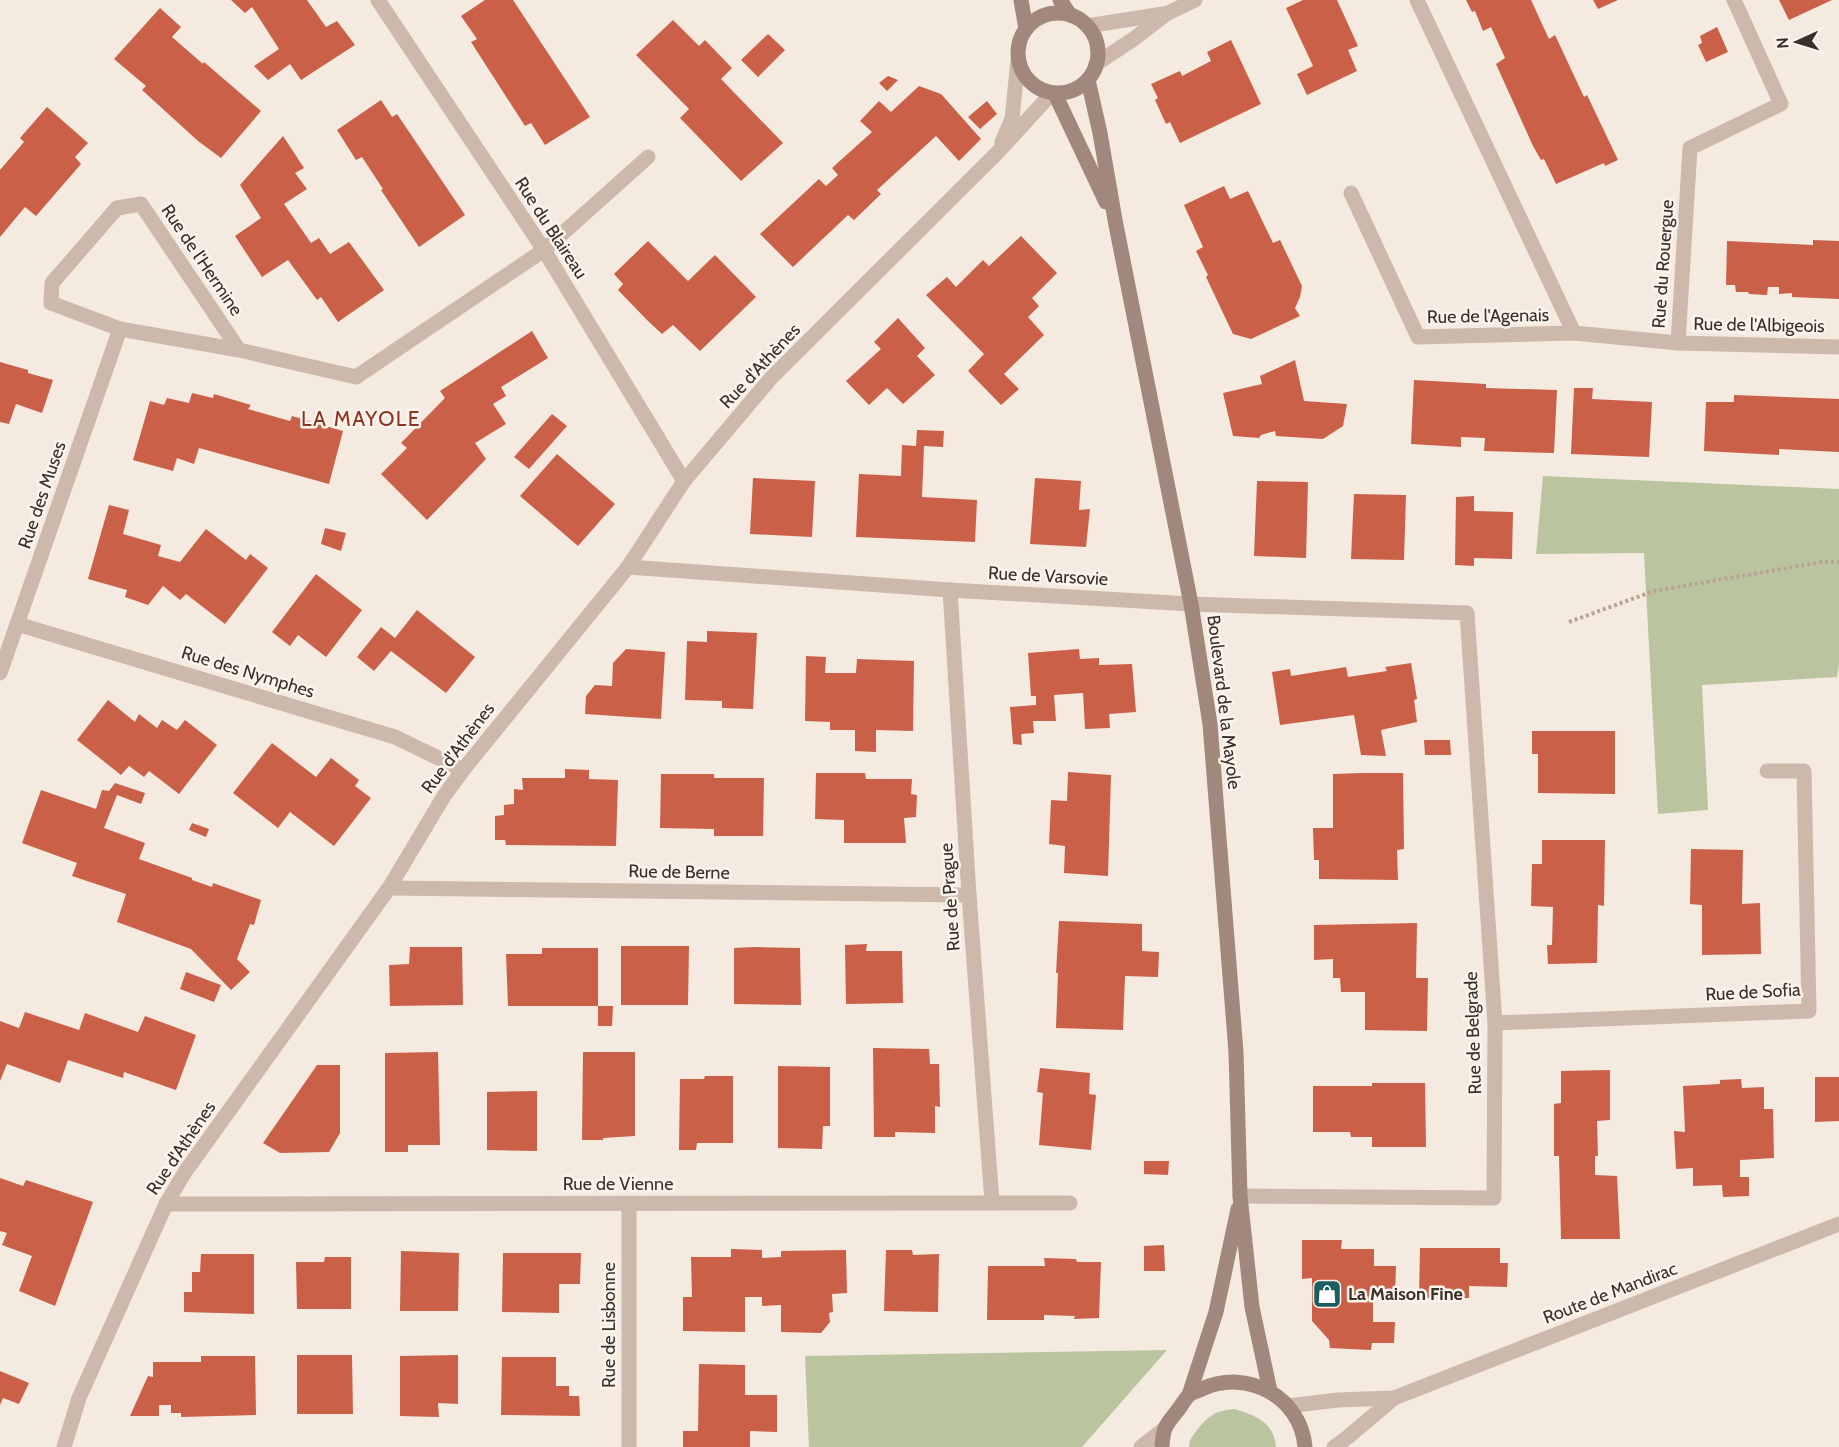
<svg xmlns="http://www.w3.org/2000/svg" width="1839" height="1447" font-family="Cabin,sans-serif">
<rect width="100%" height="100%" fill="#f4eae0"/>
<g fill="#bac59f">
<polygon points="1543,476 1839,489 1839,663 1837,677 1702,685 1708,810 1658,814 1644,553 1536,554"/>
<polygon points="1167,1350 1082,1447 809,1447 805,1356"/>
<path d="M 1234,1409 C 1255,1415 1274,1422 1276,1447 L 1189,1447 C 1189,1439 1193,1436 1197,1430 C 1209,1415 1215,1411 1234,1409 Z"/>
</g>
<g fill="#cb6048">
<polygon points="231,0 307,0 326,27 337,21 355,45 301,80 290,64 268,80 254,66 279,49 252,7 245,13"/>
<polygon points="485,0 513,0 590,117 545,145 531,123 525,126 471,42 477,39 461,16"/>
<polygon points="1303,0 1337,0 1358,46 1348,50 1357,71 1307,95 1297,74 1313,66 1286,8"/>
<polygon points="1466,0 1531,0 1549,39 1555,35 1584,97 1587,95 1618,160 1605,166 1604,163 1556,184 1544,159 1541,160 1533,146 1496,64 1505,58 1491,27 1483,31 1475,11 1472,12"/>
<polygon points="1593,0 1618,0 1598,9"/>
<polygon points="1779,0 1832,0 1789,20"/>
<polygon points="160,8 181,27 172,37 203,64 204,62 261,111 221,158 198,141 142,90 146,86 114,59"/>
<polygon points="673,20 699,46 705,40 732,68 721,79 783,143 741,181 680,118 689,109 636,55"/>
<polygon points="1717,27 1728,52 1706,62 1698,45 1702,43 1700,36"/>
<polygon points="768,34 785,50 758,77 741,60"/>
<polygon points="1231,40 1261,104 1180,143 1170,122 1166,124 1155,100 1158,98 1151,84 1180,71 1182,76 1211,61 1207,52"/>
<polygon points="888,76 898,80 887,91 879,83"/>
<polygon points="919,86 941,94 981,139 959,161 936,136 877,190 881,194 854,220 848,215 793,267 760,234 819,179 826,186 838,175 832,168 872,132 860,121 879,101 891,112"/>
<polygon points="381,100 392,117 397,114 465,215 419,247 381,190 383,189 362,157 356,160 337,130"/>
<polygon points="987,101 997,114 980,129 968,117"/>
<polygon points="47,107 88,143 75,157 81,164 36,216 25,207 0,237 0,170 24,142 20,138"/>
<polygon points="283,136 304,168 295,173 307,189 284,204 311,243 319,238 330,254 349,242 384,290 338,322 321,297 317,300 288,260 262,277 235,236 261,218 240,185"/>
<polygon points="1224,186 1230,199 1248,191 1273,243 1280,240 1302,286 1300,297 1295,308 1300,316 1251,339 1233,334 1206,277 1208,275 1196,251 1203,247 1184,205"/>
<polygon points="1021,236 1057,273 1032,298 1039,306 1028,317 1044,335 1004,374 1019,389 1001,405 968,371 984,354 926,295 947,277 956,287 983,260 989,266"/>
<polygon points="1813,240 1839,241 1839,299 1792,297 1792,293 1779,294 1779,287 1768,287 1767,295 1749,294 1748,292 1736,292 1735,285 1726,285 1727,241 1813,245"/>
<polygon points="648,241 688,281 715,255 756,297 700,351 673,325 662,334 647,320 618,290 623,284 614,274"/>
<polygon points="898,318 925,348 917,356 935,375 903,404 887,388 869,405 846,381 881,349 874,342"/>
<polygon points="532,331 548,358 501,387 506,396 493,404 506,424 475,443 486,459 427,520 381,474 407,448 401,443 445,398 440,391"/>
<polygon points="1295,360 1304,401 1347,404 1343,426 1323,439 1276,436 1275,431 1261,435 1259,438 1233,436 1223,393 1262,384 1260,376"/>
<polygon points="0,362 28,370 28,373 53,380 42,413 16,404 9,424 0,422"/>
<polygon points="1414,380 1486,384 1486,388 1557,390 1554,453 1484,451 1485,438 1461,437 1461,447 1411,444"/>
<polygon points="1574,388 1593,388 1592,399 1652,402 1649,457 1571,454"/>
<polygon points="192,393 213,398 214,394 251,405 248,409 290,421 292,416 343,431 329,484 199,448 194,464 177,458 173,471 133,460 150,401 164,405 167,398 189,403"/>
<polygon points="1734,395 1839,399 1839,452 1779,449 1779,455 1704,451 1706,402 1734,402"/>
<polygon points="552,414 567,426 529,469 514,457"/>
<polygon points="917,430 944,431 943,447 924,446 922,497 977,500 975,542 856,537 859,474 901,476 902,445 916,446"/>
<polygon points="557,454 615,504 578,546 520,496"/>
<polygon points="753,478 815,481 812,537 750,534"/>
<polygon points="1035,478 1081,481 1079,510 1090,509 1086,547 1030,544"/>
<polygon points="1257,481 1308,482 1306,558 1254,556"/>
<polygon points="1354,494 1406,495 1404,560 1351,559"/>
<polygon points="1474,496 1474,511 1513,512 1512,559 1474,558 1474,566 1455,565 1456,497"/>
<polygon points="109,505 129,510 123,534 161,545 158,556 180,562 206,529 246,560 250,554 268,568 225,624 186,594 180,600 163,586 148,605 125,597 127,590 88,579"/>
<polygon points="325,528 346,533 341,551 321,544"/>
<polygon points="316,574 362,610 326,657 298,635 290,646 272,632"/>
<polygon points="417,610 475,657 446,693 391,651 374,671 357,657 381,627 395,638"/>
<polygon points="707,631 757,633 753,709 722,708 722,701 685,700 687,641 707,642"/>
<polygon points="626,649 665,652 661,719 585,714 586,696 595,685 612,686 613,663"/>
<polygon points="1079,649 1080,659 1099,658 1099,665 1132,664 1136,712 1109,714 1110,728 1085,729 1083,693 1054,695 1056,721 1033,721 1034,733 1021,734 1022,745 1013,744 1010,707 1036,705 1036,696 1031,696 1028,653"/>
<polygon points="806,656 826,657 825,673 856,673 857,659 914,661 913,731 876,730 876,752 855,751 855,730 830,730 830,722 805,721"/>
<polygon points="1411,663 1417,699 1414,700 1417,722 1381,730 1386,756 1361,755 1354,715 1280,725 1272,672 1290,669 1291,676 1346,667 1348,677 1387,671 1385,667"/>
<polygon points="108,700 135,722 139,714 157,728 162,720 177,730 185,720 217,745 179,794 149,771 144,777 129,766 121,775 77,740"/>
<polygon points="1532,731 1615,731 1615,794 1538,793 1538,754 1532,754"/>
<polygon points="1424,740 1450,740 1451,755 1425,755"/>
<polygon points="272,743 316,777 331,758 359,780 355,786 371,798 334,846 290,812 278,828 233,793"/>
<polygon points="565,769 589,770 589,779 618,780 616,846 506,845 505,840 495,840 495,816 504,815 504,805 514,804 514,789 523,790 522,778 565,778"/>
<polygon points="1068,772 1111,775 1108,876 1064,873 1065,846 1049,844 1051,800 1067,801"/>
<polygon points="816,773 865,773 866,779 912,779 911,794 917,795 916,817 904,818 906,843 844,843 844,820 815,819"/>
<polygon points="1363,773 1403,773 1404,849 1397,850 1398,880 1319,879 1319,860 1314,860 1313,828 1333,828 1333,774"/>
<polygon points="661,774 714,774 714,778 764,778 763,836 714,836 714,829 660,828"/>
<polygon points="115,783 145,793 141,804 117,795 104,828 145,843 139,859 192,878 192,880 212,887 213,883 261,900 254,925 250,924 237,959 250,972 231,990 191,949 117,922 126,894 72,876 77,863 22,843 41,790 96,809 102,790 109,791"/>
<polygon points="192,823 209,829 206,837 189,830"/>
<polygon points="1542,840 1605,840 1604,906 1598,905 1597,963 1548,964 1547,945 1552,945 1553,907 1531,906 1532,864 1542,864"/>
<polygon points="1691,849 1743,850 1742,904 1760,903 1761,954 1702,955 1702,905 1690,904"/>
<polygon points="1059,921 1142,924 1142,951 1159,952 1158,977 1125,976 1123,1030 1056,1028 1058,973 1056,973"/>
<polygon points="1417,923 1416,978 1428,978 1427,1031 1365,1030 1365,992 1341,992 1340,978 1333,978 1333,959 1314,960 1314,925"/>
<polygon points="867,944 866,951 902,951 903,1003 846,1004 845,945"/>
<polygon points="621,946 689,946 688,1005 621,1005"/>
<polygon points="410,947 462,947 463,1005 390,1006 389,965 409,964"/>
<polygon points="754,947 800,948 801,1005 734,1004 734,948"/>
<polygon points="542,948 598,948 598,1006 613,1006 612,1026 598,1026 598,1006 508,1006 506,954 542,954"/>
<polygon points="186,972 221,985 214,1002 180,989"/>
<polygon points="25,1012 79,1030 85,1013 138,1032 145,1016 196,1035 176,1090 124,1072 123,1078 68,1060 60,1083 7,1064 0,1081 0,1021 19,1028"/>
<polygon points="873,1048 929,1049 930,1064 939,1064 940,1107 935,1106 935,1133 895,1132 895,1137 874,1137"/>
<polygon points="438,1052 440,1145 408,1145 408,1152 385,1152 385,1053"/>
<polygon points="583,1052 635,1052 635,1136 603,1138 603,1140 582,1140"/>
<polygon points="317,1065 340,1065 340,1133 329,1152 280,1153 263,1143"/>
<polygon points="778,1066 830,1067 830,1126 823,1126 822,1149 778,1148"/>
<polygon points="1040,1068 1090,1073 1089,1094 1096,1095 1091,1150 1039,1145 1043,1093 1037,1092"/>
<polygon points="1610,1070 1610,1120 1597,1121 1598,1156 1595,1156 1595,1175 1617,1176 1620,1239 1561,1239 1559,1156 1554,1156 1554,1104 1561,1103 1561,1071"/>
<polygon points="705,1076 733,1076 733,1143 697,1143 696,1150 679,1150 680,1079 704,1079"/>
<polygon points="1815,1077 1839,1077 1839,1121 1815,1122"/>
<polygon points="1741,1079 1742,1088 1764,1087 1764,1109 1773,1109 1774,1158 1740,1160 1740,1177 1749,1177 1749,1196 1723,1197 1722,1185 1693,1186 1693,1168 1676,1169 1674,1131 1685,1132 1683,1086 1720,1084 1720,1080"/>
<polygon points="1372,1083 1425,1083 1426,1147 1372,1147 1372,1137 1351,1137 1350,1132 1313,1132 1313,1086 1372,1086"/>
<polygon points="537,1091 537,1151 487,1150 487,1092"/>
<polygon points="1144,1161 1169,1161 1168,1175 1144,1174"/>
<polygon points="0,1178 23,1186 26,1180 93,1202 55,1306 19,1291 32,1256 2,1245 7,1233 0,1231"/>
<polygon points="1302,1240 1342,1240 1341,1249 1374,1249 1374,1266 1396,1266 1395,1293 1373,1294 1373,1322 1395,1322 1394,1343 1372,1343 1371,1350 1330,1348 1329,1340 1312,1321 1312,1278 1302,1279"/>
<polygon points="1164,1245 1165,1271 1144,1271 1144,1246"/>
<polygon points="1420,1248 1500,1248 1500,1263 1508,1263 1507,1287 1469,1286 1469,1298 1419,1298"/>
<polygon points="731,1249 762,1250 762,1258 781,1257 781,1251 846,1250 847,1293 832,1294 833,1312 829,1313 830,1322 821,1333 781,1332 781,1305 762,1306 762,1297 745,1297 745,1332 683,1331 683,1297 692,1297 691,1257 731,1257"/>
<polygon points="886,1250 912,1250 913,1255 939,1254 938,1312 884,1311"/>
<polygon points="401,1251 459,1253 458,1311 400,1311"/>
<polygon points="503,1253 581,1253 580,1284 559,1284 559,1313 502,1312"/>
<polygon points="201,1254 254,1254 254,1314 184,1312 184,1292 192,1292 192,1272 200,1272"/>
<polygon points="325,1257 351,1257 351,1309 297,1309 296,1262 324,1262"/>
<polygon points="1044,1258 1076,1259 1077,1262 1101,1262 1099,1318 1074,1319 1075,1316 1044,1315 1044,1320 987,1320 988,1266 1045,1266"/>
<polygon points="297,1355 352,1355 353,1414 297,1414"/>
<polygon points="458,1355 458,1404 438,1403 439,1417 400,1416 400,1356"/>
<polygon points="201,1356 255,1356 256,1415 181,1417 181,1413 171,1413 171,1405 159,1405 159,1416 130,1416 148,1376 153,1377 153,1362 201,1362"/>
<polygon points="502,1357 556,1357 556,1386 569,1386 569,1396 579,1396 580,1416 501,1415"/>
<polygon points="699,1364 745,1365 745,1395 777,1395 777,1432 750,1431 750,1447 683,1447 683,1431 698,1431"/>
<polygon points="0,1371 29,1383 19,1404 3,1398 0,1405"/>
</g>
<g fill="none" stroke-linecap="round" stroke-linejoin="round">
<polyline stroke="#baa295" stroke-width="4" stroke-dasharray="3 3" stroke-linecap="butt" points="1569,622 1654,591 1822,562 1839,562"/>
<g stroke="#cdb9ab" stroke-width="15">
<polyline points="378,0 544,250 684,481"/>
<polyline points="1417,0 1574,333 1678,343 1839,347"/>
<polyline points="1087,26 1163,14"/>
<polyline points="1096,64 1135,38 1166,14 1195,0"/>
<polyline points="1002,142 1012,119 1018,60"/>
<polyline points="1351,193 1418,337 1574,333"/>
<polyline points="1678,343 1690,148 1781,104 1734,0"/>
<polyline points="239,350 141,204 117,208 52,283 51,303 120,329 239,350 356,377 544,250 648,157"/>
<polyline points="628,567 950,590 1191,604 1467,613 1495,1023 1494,1198 1240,1196"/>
<polyline points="950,590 969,895 992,1202"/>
<polyline points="17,624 395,737 463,770"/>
<polyline points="0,673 120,329"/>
<polyline points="389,888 969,895"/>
<polyline points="1495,1023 1809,1011 1804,771 1767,771"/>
<polyline points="166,1204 1070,1203"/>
<polyline points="64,1447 79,1398 166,1204 185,1172 389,888 444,796 463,770 628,567 684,481 772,377 998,152 1052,93"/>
<polyline points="629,1447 629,1204"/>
<polyline points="1141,1447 1163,1430"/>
</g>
<g stroke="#cdb9ab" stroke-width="15">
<polyline points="1288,1406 1338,1400 1394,1398 1839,1224"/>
<polyline points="1334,1447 1348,1437 1394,1398"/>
</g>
<g stroke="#a2877c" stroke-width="15">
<polyline points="1021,0 1026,29"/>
<polyline points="1060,0 1070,15"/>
<circle cx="1058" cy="53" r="40"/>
<polyline points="1088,80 1100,133 1115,220 1191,604 1210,724 1236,1052 1240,1196 1252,1307 1270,1391"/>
<polyline points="1055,94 1106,202"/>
<polyline points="1189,1395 1216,1312 1238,1209"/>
<path d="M 1162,1447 C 1163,1427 1166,1425 1178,1410 C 1181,1406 1185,1399 1189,1395 C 1192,1392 1198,1391 1202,1389 C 1247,1368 1301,1397 1305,1447"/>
</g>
</g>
<defs>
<g id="shop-square" transform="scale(1.5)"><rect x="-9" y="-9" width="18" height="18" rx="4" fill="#1d5e5f" stroke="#fbf4ed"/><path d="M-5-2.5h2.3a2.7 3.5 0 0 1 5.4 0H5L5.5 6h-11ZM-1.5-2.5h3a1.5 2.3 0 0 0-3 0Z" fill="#fff"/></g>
</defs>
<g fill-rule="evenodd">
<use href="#shop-square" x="1327" y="1294"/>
</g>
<g text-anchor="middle" stroke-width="5" stroke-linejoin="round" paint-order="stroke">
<g font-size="18" fill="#3b2f2a" stroke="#fbf4ed">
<text transform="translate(551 228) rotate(57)" y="6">Rue du Blaireau</text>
<text transform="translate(202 260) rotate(56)" y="6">Rue de l'Hermine</text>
<text transform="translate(1663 264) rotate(-86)" y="6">Rue du Rouergue</text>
<text transform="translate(1488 316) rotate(-1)" y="6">Rue de l'Agenais</text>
<text transform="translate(1759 325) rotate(1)" y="6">Rue de l'Albigeois</text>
<text transform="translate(760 366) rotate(-47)" y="6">Rue d'Athènes</text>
<text transform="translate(42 495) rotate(-71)" y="6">Rue des Muses</text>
<text transform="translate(1048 576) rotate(3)" y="6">Rue de Varsovie</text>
<text transform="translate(248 672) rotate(17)" y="6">Rue des Nymphes</text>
<text transform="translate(1224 702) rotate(83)" y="6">Boulevard de la Mayole</text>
<text transform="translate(458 748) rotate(-53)" y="6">Rue d'Athènes</text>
<text transform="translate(679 872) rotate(1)" y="6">Rue de Berne</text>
<text transform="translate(950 897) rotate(-94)" y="6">Rue de Prague</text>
<text transform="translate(1753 992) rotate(-3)" y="6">Rue de Sofia</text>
<text transform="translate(1473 1033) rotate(-92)" y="6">Rue de Belgrade</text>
<text transform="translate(181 1148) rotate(-56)" y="6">Rue d'Athènes</text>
<text x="618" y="1190">Rue de Vienne</text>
<text transform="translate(1610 1293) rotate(-21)" y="6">Route de Mandirac</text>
<text transform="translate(609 1325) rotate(-90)" y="6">Rue de Lisbonne</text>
</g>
<g font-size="18" font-weight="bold" fill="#3b2f2a" stroke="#fbf4ed" text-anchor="start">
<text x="1348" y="1300">La Maison Fine</text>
</g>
<g font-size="21" letter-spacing="1.5" fill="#8e331f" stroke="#fbf4ed">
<text x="361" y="426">LA MAYOLE</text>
</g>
</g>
<g transform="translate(1797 42) rotate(266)" stroke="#fbf4ed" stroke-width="4.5" paint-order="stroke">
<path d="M0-4.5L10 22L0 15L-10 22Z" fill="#3b2f2a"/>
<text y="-9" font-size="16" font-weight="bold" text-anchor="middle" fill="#3b2f2a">N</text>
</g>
</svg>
